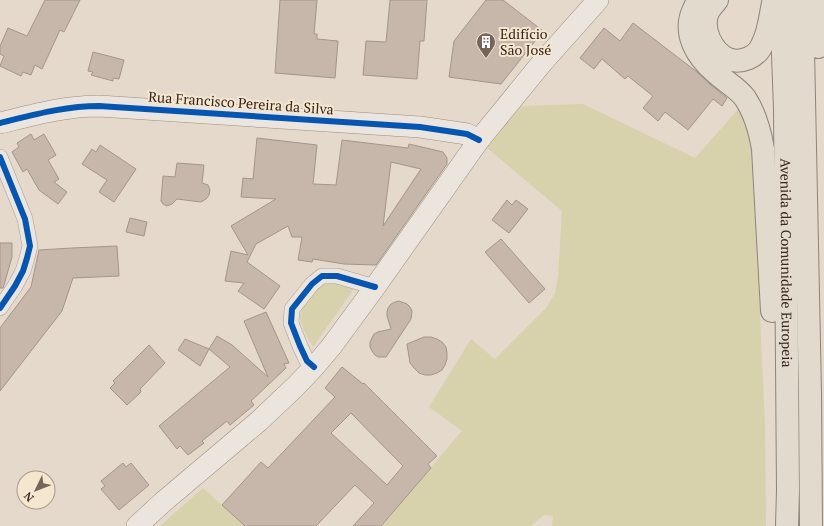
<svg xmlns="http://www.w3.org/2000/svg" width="824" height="526" font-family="'PT Serif',serif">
<rect width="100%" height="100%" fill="#e4d9ca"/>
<g fill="#d7d2ac">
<polygon points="583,104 695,158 741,106 752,140 753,164 765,425 766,526 552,526 553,516 544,515 531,526 380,526 462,431 429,407 471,339 495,359 546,308 555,293 558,276 562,211 487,148 521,106"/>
<path d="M 326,283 L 337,284 L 354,289 L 313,347 C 309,339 301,327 300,318 C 300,307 317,288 326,283 Z"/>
<polygon points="203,488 245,526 160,526"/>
</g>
<g fill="#c7b7ab" stroke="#a4948a" fill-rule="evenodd">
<polygon points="45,0 80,0 64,32 60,30 42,69 35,65 31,75 23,72 21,76 0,66 4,56 0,54 0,46 8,28 27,36"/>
<polygon points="280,0 317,0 314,34 317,34 317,39 338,41 335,78 275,73"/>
<polygon points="390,0 427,0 424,41 420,41 417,79 363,75 366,41 386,42"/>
<polygon points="486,0 503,0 543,31 501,84 449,77 454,41"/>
<polygon points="633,23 697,72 711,85 727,98 722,106 713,99 688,130 665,112 658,121 643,108 653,96 628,76 625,79 602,59 594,69 580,58 604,28 620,41"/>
<polygon points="93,52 124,60 119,79 113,78 113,81 91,75 93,72 88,71"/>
<polygon points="31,134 34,140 44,134 56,155 48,160 59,179 54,182 67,192 58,204 39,190 27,169 23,172 12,152 19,147 17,143"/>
<path d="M 257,138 L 317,145 L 313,184 L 336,185 L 342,140 L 408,148 L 409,144 L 443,152 L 447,158 L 447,164 L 376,265 L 344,264 L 313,259 L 312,262 L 298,260 L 302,237 L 292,237 L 288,226 L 256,244 L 247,262 L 280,286 L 264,309 L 238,291 L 244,283 L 225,281 L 231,251 L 248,255 L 231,226 L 276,199 L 241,197 L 243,178 L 253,179 ZM 391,162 L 421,169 L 383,226 Z"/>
<polygon points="100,145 136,169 114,202 99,192 107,180 82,164 92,149 96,152"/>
<polygon points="177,163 204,165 202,183 208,185 210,190 209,195 206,199 201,202 177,199 172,204 167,206 163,204 161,201 163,176 175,177"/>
<polygon points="507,200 512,205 516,200 528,209 509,233 492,220"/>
<polygon points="130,218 147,222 144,236 126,232"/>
<polygon points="501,239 545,289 529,303 485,252"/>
<polygon points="0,243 12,243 12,257 4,285 3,288 0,288"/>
<polygon points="117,246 119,276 73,278 62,311 0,391 0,328 31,287 39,250 72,248"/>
<polygon points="399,301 407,304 410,307 412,311 411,319 386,357 378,357 375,355 372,351 370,347 370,342 374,334 378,332 391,329 387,316 387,312 388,308 391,304 395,302"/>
<polygon points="266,312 289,363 284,364 286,368 251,401 254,405 230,425 227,421 202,441 204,443 188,455 180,446 177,449 159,426 230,367 209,349 200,366 178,350 185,339 209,349 217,336 232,345 268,377 244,321"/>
<polygon points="424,337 431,337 437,339 442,342 446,347 447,353 447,359 445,365 442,370 437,373 431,375 425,375 419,373 414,368 410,363 407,344"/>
<polygon points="149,345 165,363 140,389 141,392 127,405 110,388 115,383 113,381"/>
<path d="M 342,367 L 363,384 L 364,383 L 437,456 L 428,464 L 431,468 L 381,526 L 353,526 L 374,503 L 355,485 L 316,526 L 245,526 L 222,505 L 261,462 L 268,468 L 335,397 L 325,388 ZM 351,413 L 403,466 L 387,485 L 331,433 Z"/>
<polygon points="123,463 126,467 131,463 149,485 119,510 101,489 105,486 101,481"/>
</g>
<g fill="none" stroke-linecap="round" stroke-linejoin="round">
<g stroke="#a99e94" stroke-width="16">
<g id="street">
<polyline points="0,157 25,219 30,246 27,258 23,271 15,286 0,308"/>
<polyline points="314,367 307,361 300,346 291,323 292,309 312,284 322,276 337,276 375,287"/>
</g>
</g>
<g stroke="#988e84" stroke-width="22">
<g id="secondary">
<path d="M 0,123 C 33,115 65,106 99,106 L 420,127 L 467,134 L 479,140"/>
<polyline points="137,526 163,502 259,421 296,386 314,367 331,347 375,287 479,140 541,64 598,0"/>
</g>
</g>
<g stroke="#8e847b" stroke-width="24">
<g id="primary">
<path d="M 699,0 C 696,3 695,7 693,11 C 683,34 697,57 715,72 C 724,81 737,87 745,98 C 755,113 760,131 763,149 L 772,311"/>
<path d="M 717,0 C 714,4 710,8 708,12 C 701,29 712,52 728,59 C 741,64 757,57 762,45 C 769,32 770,17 773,3"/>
<path id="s1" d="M 781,0 L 785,109 L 788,490 L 787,526"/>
<polyline points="802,0 810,393 811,526"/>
<polyline points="817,0 818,47"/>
</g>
</g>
<use href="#street" stroke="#ece5dd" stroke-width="15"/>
<use href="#secondary" stroke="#ece5dd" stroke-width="21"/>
<use href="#primary" stroke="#e3dace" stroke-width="22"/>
<g stroke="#f5e6d0" stroke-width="8">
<g id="cycleway">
<path d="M 0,123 C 33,115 65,106 99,106 L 420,127 L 467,134 L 479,140"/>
<polyline points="0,157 25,219 30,246 27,258 23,271 15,286 0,308"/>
<polyline points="314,367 307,361 300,346 291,323 292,309 312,284 322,276 337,276 375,287"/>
</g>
</g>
<use href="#cycleway" stroke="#0057b8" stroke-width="6"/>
</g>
<defs>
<g id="building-pin" transform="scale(1)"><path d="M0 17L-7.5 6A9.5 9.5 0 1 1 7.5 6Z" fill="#74655a" stroke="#f5e6d0"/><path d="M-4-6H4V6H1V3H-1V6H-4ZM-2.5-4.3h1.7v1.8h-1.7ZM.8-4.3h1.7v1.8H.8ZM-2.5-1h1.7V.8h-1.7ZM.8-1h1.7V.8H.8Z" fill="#fff"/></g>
</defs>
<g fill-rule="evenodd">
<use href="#building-pin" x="486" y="42"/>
</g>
<g text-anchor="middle" stroke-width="4" stroke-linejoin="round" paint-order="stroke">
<g font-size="14" fill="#37261d" stroke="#f5e6d0" text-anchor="start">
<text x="500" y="39">Edifício<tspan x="500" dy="16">São José</tspan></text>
</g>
<g font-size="14" fill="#37261d" stroke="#f5e6d0">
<text transform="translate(241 103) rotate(4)" y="5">Rua Francisco Pereira da Silva</text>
<text dy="5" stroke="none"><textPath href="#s1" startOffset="263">Avenida da Comunidade Europeia</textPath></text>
</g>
</g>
<g transform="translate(36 490) rotate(227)"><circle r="19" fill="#f5e6d0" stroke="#a99988"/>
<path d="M0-3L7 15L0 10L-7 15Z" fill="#74655a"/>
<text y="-6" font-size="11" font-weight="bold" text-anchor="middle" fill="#37261d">N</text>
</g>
</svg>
